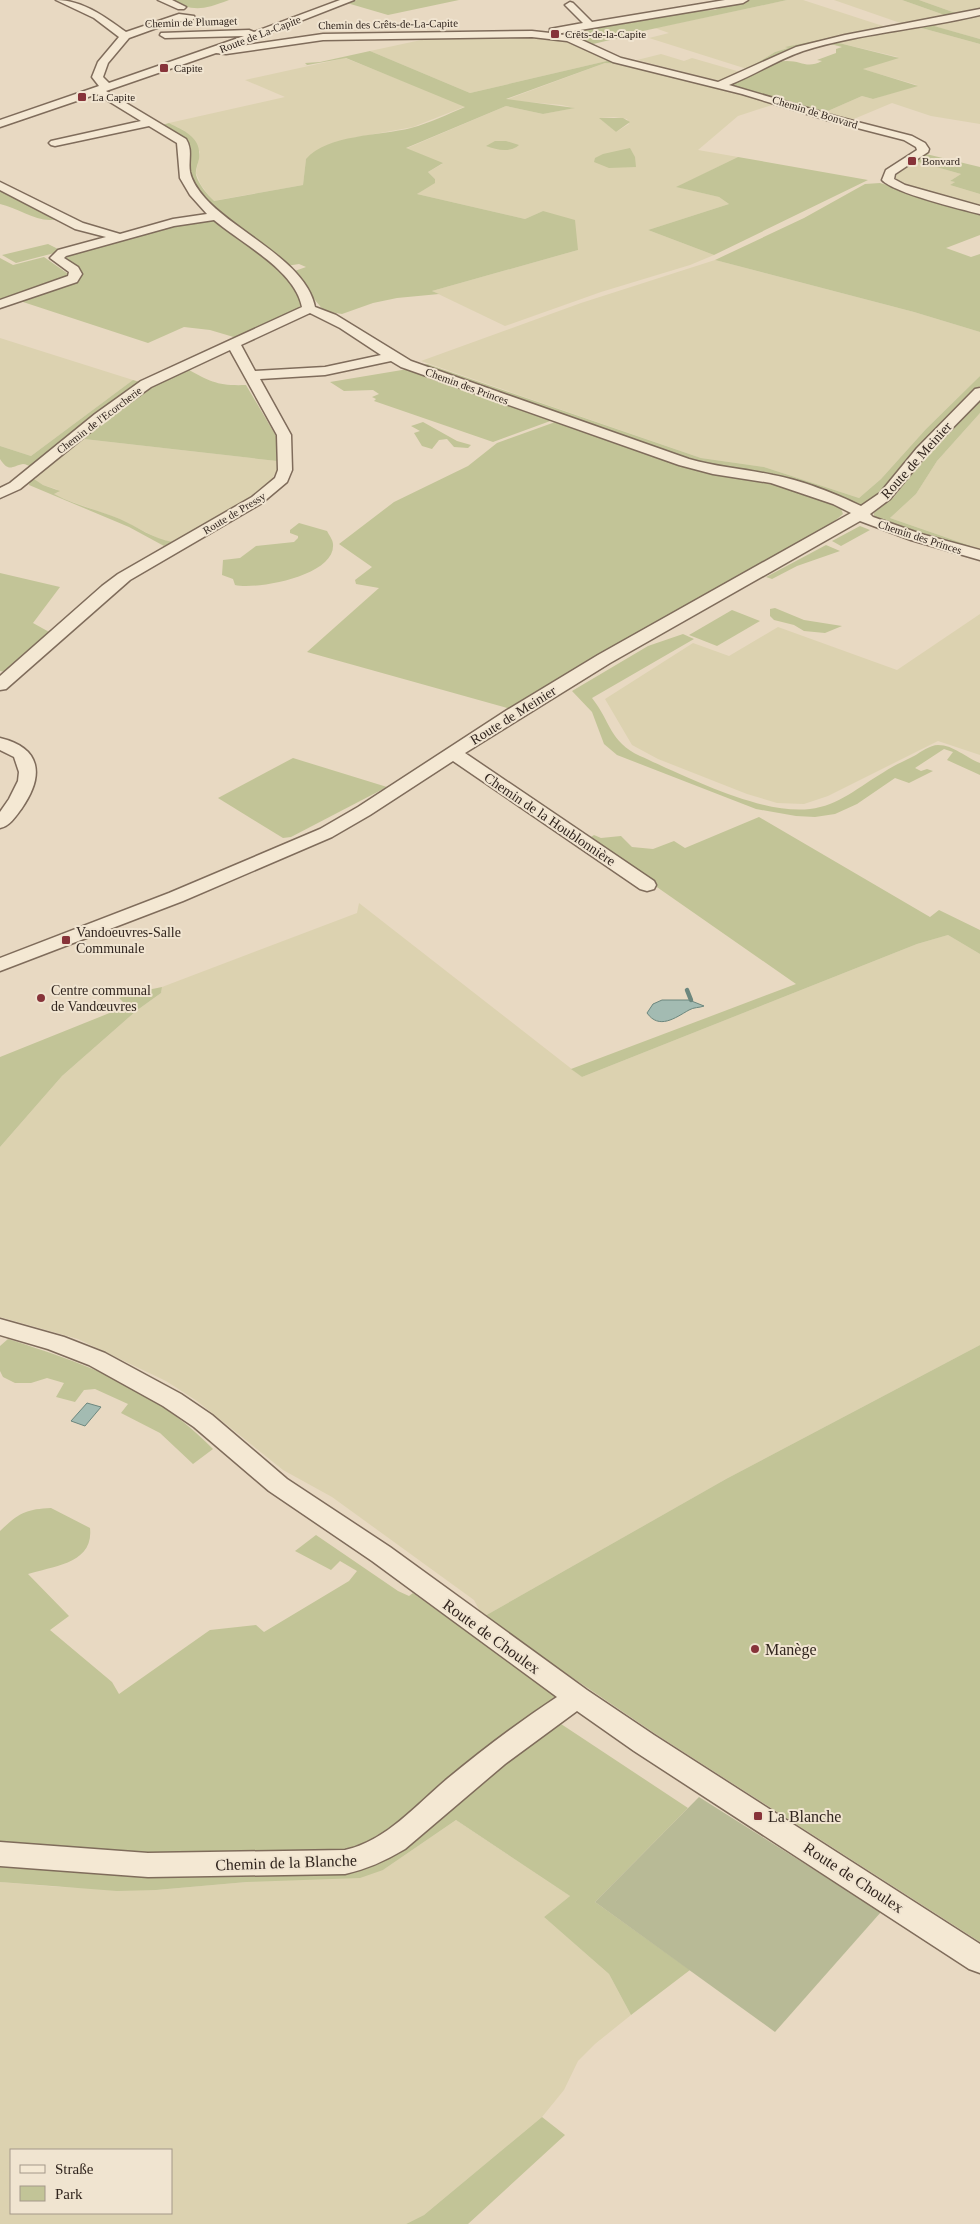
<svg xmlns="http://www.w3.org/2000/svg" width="980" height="2224" font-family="Georgia,serif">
<rect width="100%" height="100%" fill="#e8d9c2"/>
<g fill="#dcd2b0" fill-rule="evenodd">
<polygon points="787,0 803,0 886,27 786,47 788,48 775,52 747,69 649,38 669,33 655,28"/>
<polygon points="834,0 902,0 953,18 909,26"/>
<polygon points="919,0 980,0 980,11 964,16"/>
<polygon points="980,15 980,39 933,26 963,19"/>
<polygon points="918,27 980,44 980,124 931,116 892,103 849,121 821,114 862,96 873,99 917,85 862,69 898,57 839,43 842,40"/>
<polygon points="537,36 570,41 611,60 470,93 370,51 435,37"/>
<polygon points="661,54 684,61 692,58 744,73 723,81 715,80 637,60"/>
<polygon points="345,58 466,106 413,127 353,138 335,142 320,149 306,159 303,185 213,201 201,185 196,173 200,152 183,130 169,123 285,97 245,80"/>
<path d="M 605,63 L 619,64 L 717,87 L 775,104 L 738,116 L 698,150 L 738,157 L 677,187 L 719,197 L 729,204 L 648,230 L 714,255 L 690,265 L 601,292 L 505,326 L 432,291 L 578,250 L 543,211 L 525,219 L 417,194 L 435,179 L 428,172 L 442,164 L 405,149 L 506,106 L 543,114 L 574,108 L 562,105 L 505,100 ZM 614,117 L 627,119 L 629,124 L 616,132 L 600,118 Z"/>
<polygon points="915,161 961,174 950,181 955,182 950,185 980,194 980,208 894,182 892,175 895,171"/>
<polygon points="715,260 914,312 980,332 980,376 926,429 881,479 859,498 764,467 701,458 421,361 581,303"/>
<polygon points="0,338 133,380 31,456 0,446"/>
<polygon points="980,413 980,549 890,518 916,494 937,461"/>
<polygon points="84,439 277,461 277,470 270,483 252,496 173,542 161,540 120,519 64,499 53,494 59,492 56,489 43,485 35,480 38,473"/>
<polygon points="980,614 980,755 938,741 828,796 804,804 777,803 747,794 658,759 632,745 605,699 693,643 729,656 778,627 897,670"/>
<polygon points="359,903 582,1077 917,944 948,935 980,954 980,1345 726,1479 483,1617 474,1600 332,1497 283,1470 197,1401 166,1381 78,1339 0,1317 0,1147 62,1076 136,1011 161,993 162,987 357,913"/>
<path d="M 456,1820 L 570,1896 L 544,1917 L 609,1974 L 631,2015 L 595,2044 L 578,2061 L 564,2090 L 542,2117 L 424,2215 L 406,2224 L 0,2224 L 0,1882 L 59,1887 L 156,1890 L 383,1870 ZM 11,2150 L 171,2150 L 171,2213 L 11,2213 Z"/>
</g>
<g fill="#c2c497">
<path d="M 166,0 L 229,0 C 200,11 195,11 166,0 Z"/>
<polygon points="357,0 459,0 388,15 347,3"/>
<polygon points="750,0 787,0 629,34 631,35 589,45 569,35 570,31 692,11 715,10 727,4"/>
<polygon points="902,0 919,0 964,16 953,18"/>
<path d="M 980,13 L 934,26 L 980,39 L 980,44 L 918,27 L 842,40 L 839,43 L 899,58 L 863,69 L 918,86 L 873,99 L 862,96 L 821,114 L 733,87 L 729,84 C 745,73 768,61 787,61 C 802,61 807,69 822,61 L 817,60 L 836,53 L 836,49 L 842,47 L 827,43 L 841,39 L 944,22 Z"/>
<polygon points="854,33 805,44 807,45 778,55 750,69 747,69 775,52 788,48 785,47"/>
<path d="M 370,51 L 470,93 L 611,60 L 778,103 L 775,104 L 717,87 L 619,64 L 605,63 L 506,99 L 575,108 L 543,114 L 506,106 L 406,148 L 443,163 L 428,172 L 435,179 L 435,183 L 417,194 L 525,219 L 543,211 L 575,220 L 578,250 L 432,291 L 439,294 L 397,298 L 373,303 L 342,314 L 324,311 L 292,272 L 306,267 L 299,264 L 286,266 C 279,259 272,251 264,245 C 238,225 213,213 194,186 C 182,169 200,150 182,136 C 177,132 169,128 162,125 L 169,123 C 185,131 202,138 199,159 C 198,164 195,170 196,175 C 199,185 207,194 214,201 L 303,185 L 306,159 C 328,134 380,136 411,128 C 430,123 448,114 465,107 L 346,58 L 302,66 L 307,65 L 305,63 L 320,62 Z"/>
<polygon points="599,118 623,118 630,122 616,132"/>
<path d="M 495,141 L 506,141 L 519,145 C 510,153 497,150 486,146 Z"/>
<polygon points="630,148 635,157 636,167 609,168 594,162 595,158 603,154"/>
<polygon points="926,154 980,167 980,194 950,185 955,182 950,181 961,174 915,161"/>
<polygon points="738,157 868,180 714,255 648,230 729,204 719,197 676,187"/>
<polygon points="880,183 980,212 980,235 946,248 971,257 980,254 980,332 914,312 715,260 804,218 865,184"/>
<path d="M 0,190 L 58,219 C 38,224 19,208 0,204 Z"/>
<path d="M 213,219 C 238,236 297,275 303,305 L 300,308 L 237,338 L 210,330 L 184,327 L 148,343 L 20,301 L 73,282 L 81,276 L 82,275 L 60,257 L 183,223 Z"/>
<polygon points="48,244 62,251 16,263 2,255"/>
<polygon points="44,257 71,276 0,300 0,258 13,265"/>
<path d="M 229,350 L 214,354 L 187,369 C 211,382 218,386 246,385 L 276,436 L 277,461 L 84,439 L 38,473 L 34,479 L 43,485 L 60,491 L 54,494 C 74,505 98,510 120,519 C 138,527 153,539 173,542 L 164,546 L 129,527 L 29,485 L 31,477 L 99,422 L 156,381 L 217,352 Z"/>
<path d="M 427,364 L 701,458 L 764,467 L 859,498 L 881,479 L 926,429 L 980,376 L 980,386 C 960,405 939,424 920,445 C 907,460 879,500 861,505 L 703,465 L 421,366 Z"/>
<polygon points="408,369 553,420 493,442 374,401 376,399 372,397 379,394 373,390 344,391 330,382"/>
<path d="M 133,380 L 143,383 L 32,467 C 29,466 26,464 23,464 C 12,466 9,473 0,459 L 0,446 L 31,456 Z"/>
<polygon points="980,399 980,413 937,461 916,494 890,518 971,546 965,548 928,538 874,518 874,513 894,497 928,453"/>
<polygon points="558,421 693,467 757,478 840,506 843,514 826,528 651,628 613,646 511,709 307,652 379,588 356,584 355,580 372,567 339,544 394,502 468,466 497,443"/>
<polygon points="423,422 457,441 471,445 468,448 454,447 447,439 439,440 432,449 422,446 414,433 420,431 411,426"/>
<path d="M 299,523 L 327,531 C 329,535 333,540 333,544 C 336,576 256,590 235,585 L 233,579 L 222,575 L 223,560 L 240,558 L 256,546 L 294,542 L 298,538 L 298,536 L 290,533 L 290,530 Z"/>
<polygon points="860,526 870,530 841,546 832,541"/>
<polygon points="826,545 840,551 797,566 772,579 766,577"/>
<polygon points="0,573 60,587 33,623 51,633 5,672 0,671"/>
<polygon points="775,608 804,620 842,626 825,633 804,631 794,625 774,620 770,616 770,609"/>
<polygon points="732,610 760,621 717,646 689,635"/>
<path d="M 683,634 L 694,639 L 592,698 C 611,722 609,741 640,756 C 685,776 761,815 810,809 C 838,806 860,786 884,772 C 893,766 904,761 914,756 C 921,752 930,745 938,745 C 954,745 966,758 980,763 L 980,775 L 947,760 L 953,752 L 944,749 L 915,768 L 921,771 L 927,769 L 933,771 L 909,783 L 895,778 L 857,804 L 835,814 L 815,817 L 796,816 L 756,809 L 617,755 L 604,744 L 592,712 L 572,691 L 648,646 Z"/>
<polygon points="293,758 387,787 291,837 283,838 218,798"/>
<polygon points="759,817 930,917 939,910 980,930 980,954 948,935 917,944 582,1077 571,1069 796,984 588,839 594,835 601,838 621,836 632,847 653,849 674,841 685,848"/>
<polygon points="162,987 161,993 136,1011 62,1076 0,1147 0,1057 127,1006 119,998 133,993"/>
<path d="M 8,1339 C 55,1354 112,1373 153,1400 C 175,1414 195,1431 213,1449 L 193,1464 L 160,1433 L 121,1413 L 128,1404 L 95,1389 L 84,1390 L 75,1402 L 56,1397 L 64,1383 L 47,1378 L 31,1383 L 15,1383 L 3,1377 L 0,1371 L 0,1346 Z"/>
<polygon points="980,1345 980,1942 657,1735 483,1617 726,1479"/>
<path d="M 51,1508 L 90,1528 C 94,1564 52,1566 28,1574 L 69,1616 L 50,1630 L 112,1682 L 119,1694 L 210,1630 L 256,1625 L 264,1632 L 349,1581 L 357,1571 L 340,1561 L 331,1570 L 295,1551 L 316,1535 L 398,1591 L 409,1596 L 413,1593 L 555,1695 L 557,1698 L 358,1854 L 137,1853 L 77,1848 L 0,1845 L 0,1531 C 18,1514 25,1509 51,1508 Z"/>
<polygon points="555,1720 688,1808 595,1902 690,1970 631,2015 609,1974 544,1917 570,1896 456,1820 383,1870 360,1878 247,1882 156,1890 117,1891 0,1882 0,1862 178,1875 357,1871 380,1863 391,1855"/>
<polygon points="542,2117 565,2135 468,2224 406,2224 424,2215"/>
</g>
<polygon fill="#b8ba96" points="699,1797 881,1912 775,2032 595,1902"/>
<g fill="#a3bbb2" stroke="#6c877e">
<path d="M 662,1000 L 689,1000 L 704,1006 C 699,1008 694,1007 689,1010 C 675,1018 659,1030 647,1013 L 653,1004 Z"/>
<polygon points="87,1403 101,1407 85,1426 71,1421"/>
</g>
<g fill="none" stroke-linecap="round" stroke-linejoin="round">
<polyline stroke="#6c877e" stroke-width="4.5" points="687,990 691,1000"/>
<g stroke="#7f6c5b" stroke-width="3">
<g id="minor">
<path d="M 56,0 C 83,0 105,17 126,32 L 179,14 L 194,16 L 195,18 L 190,21 L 176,21 L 129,38 L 108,63 L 103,77 L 109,83 L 244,36 L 165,38 L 160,35 L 161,33 L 249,30 L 254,32 L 340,0 L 354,0 L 234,47 L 323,34 L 532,31 L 550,33 L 550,29 L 583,23 L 565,5 L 570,2 L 573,3 L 592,22 L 725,0 L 748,0 L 743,3 L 556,34 L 573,36 L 621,58 L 718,82 L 796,47 L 845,35 L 980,9 L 980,15 C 922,29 860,33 803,51 C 777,60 754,75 729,85 L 838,117 L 912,136 L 925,143 L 929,149 L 928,152 L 895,174 L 894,179 L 905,185 L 980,206 L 980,214 C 960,209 894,193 882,180 L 886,170 L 917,150 L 916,147 L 904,140 L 830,121 L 742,94 L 613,62 L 567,41 L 532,37 L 323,40 L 226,54 L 216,53 L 106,91 L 186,139 C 193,150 188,160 190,172 C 192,182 199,191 205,198 C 235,232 306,261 315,307 L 336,315 L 411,361 L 689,459 C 717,467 745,469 773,475 C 801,480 836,494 861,506 L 880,493 L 917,448 L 975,389 L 980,388 L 980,400 L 927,454 L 890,499 L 870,514 L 873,517 L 921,534 L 980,550 L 980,560 L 911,540 L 860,521 L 610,663 L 465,753 L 654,881 L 656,885 L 654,889 L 647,891 L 640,889 L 453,761 L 370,815 L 332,837 L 183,901 L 0,971 L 0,958 L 169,893 L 320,829 L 358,807 L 507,710 L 598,655 L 851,513 L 833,504 L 771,483 L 713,474 L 679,465 L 401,367 L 391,361 L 325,375 L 260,379 L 291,435 L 292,470 L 287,482 L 262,503 L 130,580 L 6,689 L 0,690 L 0,676 L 102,586 L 118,574 L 252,497 L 275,478 L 278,470 L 277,435 L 230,350 L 151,387 L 105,420 L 20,489 L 0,498 L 0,488 L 10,483 L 95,414 L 141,381 L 302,307 C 295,270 241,243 214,220 L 174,226 L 66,256 L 64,258 L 78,267 L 82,274 L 77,282 L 0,308 L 0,300 L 68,276 L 69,272 L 50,258 L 58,250 L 106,237 L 75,229 L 0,190 L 0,182 L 83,223 L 120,234 L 173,219 L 207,214 L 190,195 L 180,178 L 177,143 L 149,126 L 55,146 L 51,145 L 49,143 L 51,141 L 141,121 L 97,94 L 0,127 L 0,120 L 99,86 L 92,77 L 98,62 L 119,37 L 94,18 ZM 310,313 L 340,328 L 381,355 L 325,367 L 255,371 L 241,345 Z"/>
<polygon points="158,0 172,0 186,7 184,9 178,9"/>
<path d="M 0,738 C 42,748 44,776 22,808 C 16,816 10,826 0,828 L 0,812 L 9,799 L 18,781 L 19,772 L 14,757 L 0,750 Z"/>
<path d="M 0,1319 L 64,1337 L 105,1353 L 181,1394 L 212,1415 L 287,1479 L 390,1547 L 587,1690 L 654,1735 L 980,1944 L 980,1973 L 969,1969 L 634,1751 L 577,1711 L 505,1764 L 405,1849 C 385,1861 367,1869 345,1874 L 148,1877 L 0,1866 L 0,1842 L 148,1853 L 345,1850 C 386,1841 416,1805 447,1779 C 482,1750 519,1722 557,1697 L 372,1561 L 269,1491 L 194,1427 L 163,1406 L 89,1365 L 48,1349 L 0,1335 Z"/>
</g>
</g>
<use href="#minor" fill="#f4e8d3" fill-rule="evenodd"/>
</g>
<g fill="#873339" stroke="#f0e4d0" stroke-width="2">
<rect x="550" y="29" width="10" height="10" rx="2.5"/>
<rect x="159" y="63" width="10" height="10" rx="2.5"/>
<rect x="77" y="92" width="10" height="10" rx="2.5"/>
<rect x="907" y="156" width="10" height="10" rx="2.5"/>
<rect x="61" y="935" width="10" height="10" rx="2.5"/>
<circle cx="41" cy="998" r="5"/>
<circle cx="755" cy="1649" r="5"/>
<rect x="753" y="1811" width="10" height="10" rx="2.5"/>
</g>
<g text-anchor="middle" stroke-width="4" stroke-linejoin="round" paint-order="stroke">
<g font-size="11" fill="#31251e" stroke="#f0e4d0">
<text transform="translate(191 22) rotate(-2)" y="4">Chemin de Plumaget</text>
<text transform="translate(388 24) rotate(-1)" y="4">Chemin des Crêts-de-La-Capite</text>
<text transform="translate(260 34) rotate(-21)" y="4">Route de La-Capite</text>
<text transform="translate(815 112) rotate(17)" y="4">Chemin de Bonvard</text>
<text transform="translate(467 386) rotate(20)" y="4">Chemin des Princes</text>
<text transform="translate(99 420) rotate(-37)" y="4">Chemin de l'Ecorcherie</text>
<text transform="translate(234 513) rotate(-31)" y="4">Route de Pressy</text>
<text transform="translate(920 537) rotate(18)" y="4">Chemin des Princes</text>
</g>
<g font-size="11" fill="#31251e" stroke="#f0e4d0" text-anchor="start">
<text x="565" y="38">Crêts-de-la-Capite</text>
<text x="174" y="72">Capite</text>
<text x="92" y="101">La Capite</text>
<text x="922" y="165">Bonvard</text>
</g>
<g font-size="14" fill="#31251e" stroke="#f0e4d0">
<text transform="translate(916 460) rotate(-48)" y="5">Route de Meinier</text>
<text transform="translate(513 715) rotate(-32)" y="5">Route de Meinier</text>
<text transform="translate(550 819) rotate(34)" y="5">Chemin de la Houblonnière</text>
</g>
<g font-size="14" fill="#31251e" stroke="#f0e4d0" text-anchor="start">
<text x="76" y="937">Vandoeuvres-Salle<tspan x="76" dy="16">Communale</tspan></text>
<text x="51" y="995">Centre communal<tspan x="51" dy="16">de Vandœuvres</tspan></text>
</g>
<g font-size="16" fill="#31251e" stroke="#f0e4d0">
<text transform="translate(492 1636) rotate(36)" y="6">Route de Choulex</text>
<text transform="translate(286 1862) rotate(-2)" y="6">Chemin de la Blanche</text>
<text transform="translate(854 1877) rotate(33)" y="6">Route de Choulex</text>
</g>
<g font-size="16" fill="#31251e" stroke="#f0e4d0" text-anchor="start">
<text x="765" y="1655">Manège</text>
<text x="768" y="1822">La Blanche</text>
</g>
</g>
<rect x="10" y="2149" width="162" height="65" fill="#f0e4d0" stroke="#a49889"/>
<rect x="20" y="2165" width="25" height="8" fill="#f4e8d3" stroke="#a49889"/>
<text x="55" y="2174" font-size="15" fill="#31251e">Straße</text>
<rect x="20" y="2186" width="25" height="15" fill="#c2c497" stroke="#a49889"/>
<text x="55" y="2199" font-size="15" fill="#31251e">Park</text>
</svg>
